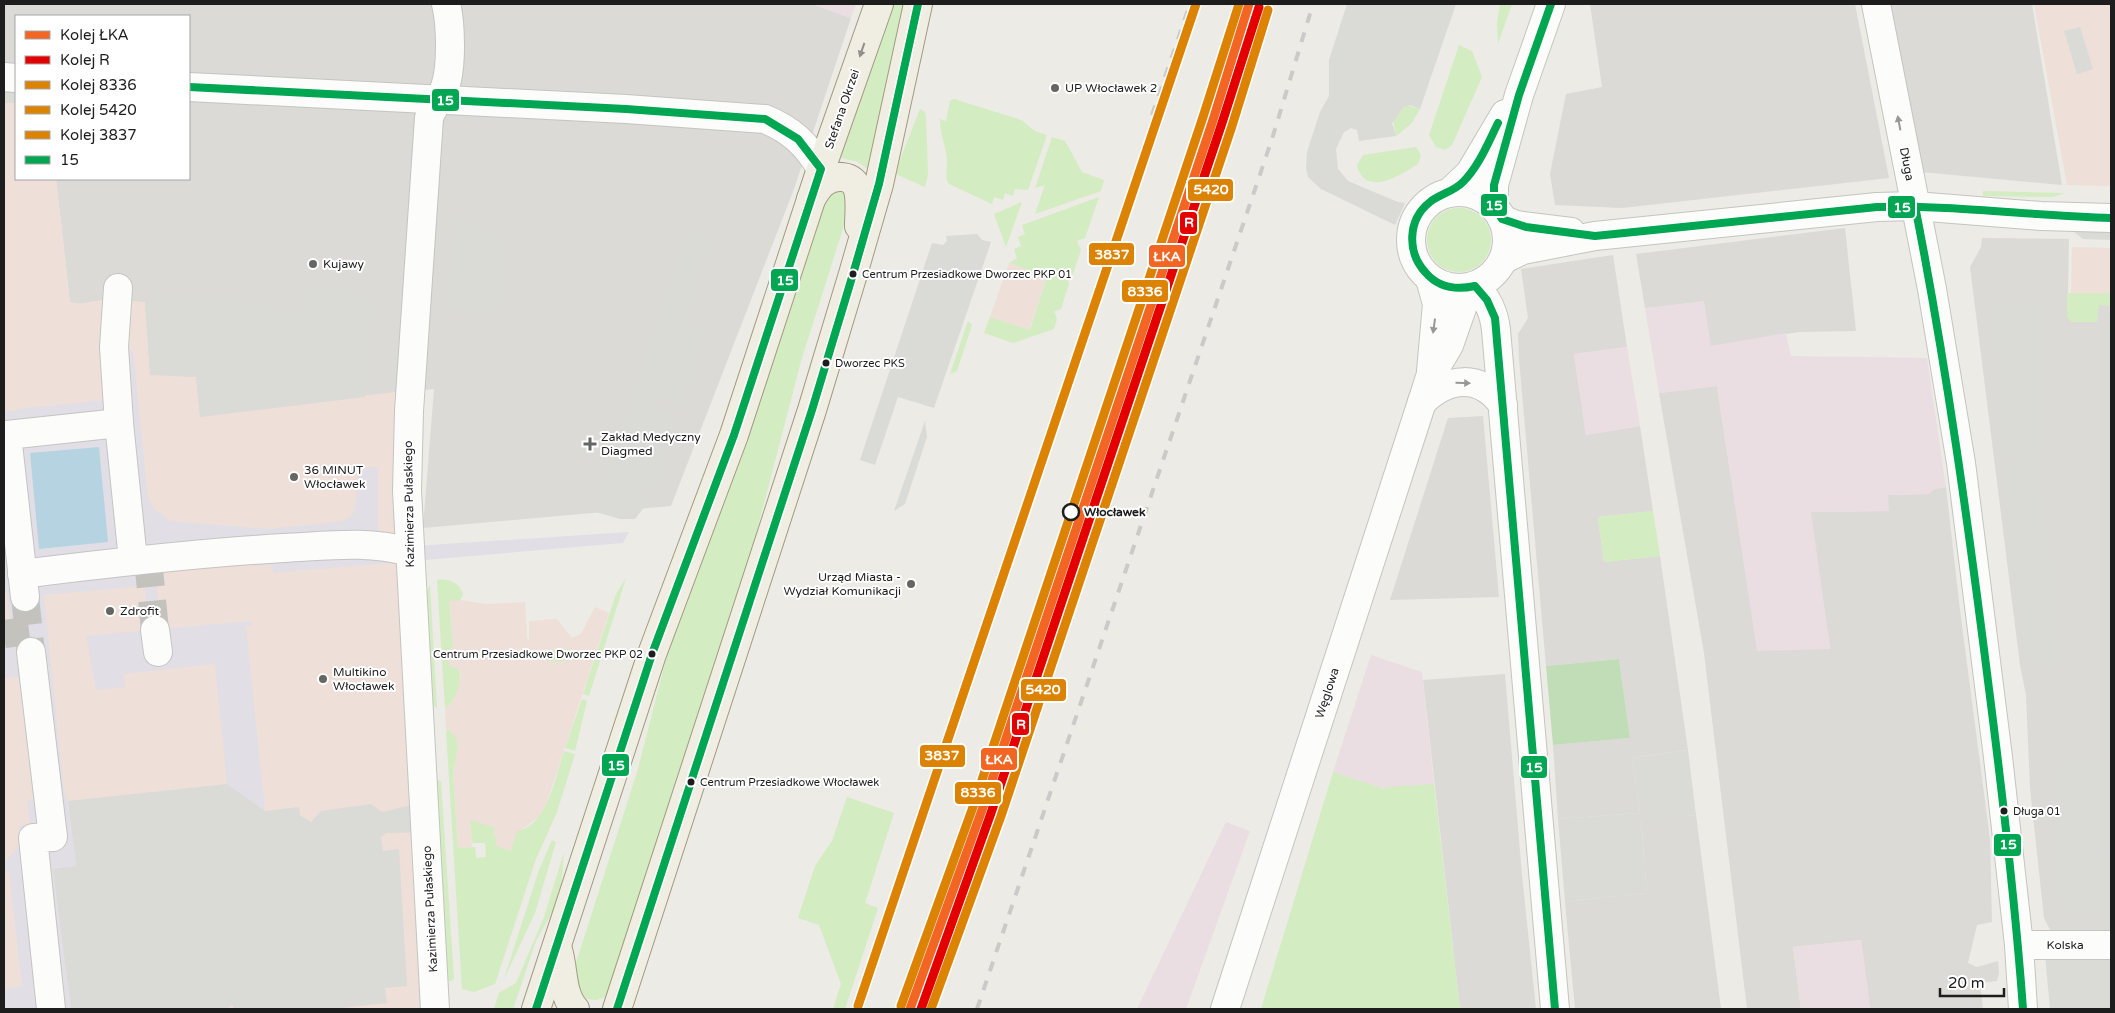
<svg xmlns="http://www.w3.org/2000/svg" width="2115" height="1013" font-family="'Varela Round',sans-serif">
<rect width="100%" height="100%" fill="#ecebe5"/>
<g fill="#dbdad7">
<polygon points="4,4 812,4 851,18 794,189 671,506 423,528 434,389 200,417 150,375 109,299 80,304 70,303 56,179 189,179 189,16 16,16 16,103 4,103"/>
<polygon points="1590,4 1855,4 1889,178 1622,208 1555,205 1550,174 1566,94 1602,87"/>
<polygon points="1889,4 2032,4 2062,185 1921,172"/>
<polygon points="1845,228 1856,331 1799,332 1711,346 1657,307 1645,308 1636,254"/>
<polygon points="1982,238 2069,239 2068,293 2111,293 2111,935 2052,934 2044,918 2030,788 2026,695 2020,665 1970,267 1981,247"/>
<polygon points="1613,255 1627,347 1574,354 1582,407 1586,435 1640,426 1653,511 1598,517 1603,556 1604,562 1660,556 1688,750 1632,758 1640,813 1558,819 1553,745 1630,738 1619,659 1546,666 1519,359 1518,334 1528,318 1521,269"/>
<polygon points="1717,386 1744,563 1830,648 1810,512 1888,511 1888,495 1928,494 1934,489 1946,487 1960,610 1990,839 1992,922 1977,925 1968,963 1977,967 1998,961 1999,973 1997,981 1980,983 1983,1009 1870,1009 1861,940 1793,947 1801,1009 1747,1009 1704,653 1659,393"/>
<polygon points="1483,416 1499,597 1390,600 1448,418"/>
<polygon points="1505,674 1522,875 1536,1009 1460,1009 1423,680"/>
<polygon points="1696,815 1721,1009 1575,1009 1565,902 1647,893 1641,819"/>
</g>
<g fill="#efdfd9">
<polygon points="2034,4 2111,4 2111,186 2067,185"/>
<polygon points="4,103 16,103 16,179 56,179 70,302 80,304 109,299 145,302 150,374 196,377 200,416 411,390 435,1009 4,1009"/>
<polygon points="2072,247 2111,248 2111,293 2071,293"/>
<polygon points="1009,263 1047,277 1029,330 990,317"/>
<polygon points="449,600 460,600 487,604 525,602 527,638 529,641 529,621 557,619 572,638 581,634 595,607 609,613 545,808 540,816 520,831 511,851 494,845 493,836 470,821 472,847 458,848 453,772 458,747 448,729 446,731 445,708 453,701 461,676 458,669 447,665 453,644"/>
</g>
<g fill="#eadee3">
<polygon points="812,4 856,4 851,18"/>
<polygon points="1704,301 1711,346 1786,333 1791,356 1927,358 1946,487 1934,489 1929,494 1888,495 1889,511 1811,512 1830,649 1757,651 1717,386 1659,393 1645,308"/>
<polygon points="1627,347 1640,426 1586,435 1574,354"/>
<polygon points="1371,655 1422,672 1434,784 1385,789 1333,772"/>
<polygon points="1226,822 1250,831 1186,1009 1137,1009"/>
<polygon points="1861,940 1870,1009 1801,1009 1793,947"/>
</g>
<g fill="#d3ecc1">
<polygon points="892,4 906,4 869,168 866,168 858,162 838,157"/>
<polygon points="1500,4 1512,4 1498,44 1497,23"/>
<polygon points="1459,45 1472,51 1482,77 1452,145 1445,150 1436,147 1429,135"/>
<path d="M 954,99 L 1021,120 L 1035,131 L 1047,135 L 1028,190 L 1015,189 L 1013,196 L 1005,193 L 1003,200 L 994,197 L 992,204 L 949,184 C 944,177 948,168 947,160 C 946,146 940,135 940,119 L 946,121 L 950,101 Z"/>
<polygon points="1406,105 1420,109 1411,124 1396,136 1393,121"/>
<polygon points="920,109 925,112 926,117 928,174 925,187 898,175 896,170"/>
<polygon points="1052,137 1065,141 1082,172 1104,180 1101,191 1035,214 1045,185 1035,188"/>
<path d="M 1416,147 L 1421,155 L 1418,164 C 1402,174 1365,199 1357,165 L 1363,155 Z"/>
<path d="M 838,190 L 846,195 L 848,213 L 801,361 L 754,542 L 611,988 L 605,997 C 580,1009 578,983 575,966 L 638,769 L 671,640 L 824,197 Z"/>
<polygon points="1983,191 2065,193 2053,197 1983,196"/>
<polygon points="1099,197 1085,238 1077,241 1081,250 1073,274 1066,276 1069,284 1061,309 1054,311 1057,319 1054,329 1013,343 984,333 990,317 1029,330 1031,326 1047,277 1009,263 1017,258 1014,249 1021,246 1018,237 1025,234 1022,225"/>
<polygon points="1022,202 1006,247 994,214"/>
<circle cx="1459" cy="240" r="32"/>
<polygon points="2067,293 2111,293 2111,306 2099,305 2097,322 2071,322 2067,317"/>
<polygon points="968,321 972,325 957,371 950,374"/>
<polygon points="1653,511 1660,556 1604,562 1598,517"/>
<polygon points="626,578 589,696 583,694 616,594"/>
<path d="M 437,580 C 449,578 460,583 463,595 L 460,600 L 449,601 L 453,644 L 448,665 L 458,669 C 464,677 455,704 445,708 Z"/>
<polygon points="430,585 437,708 431,704 423,601"/>
<polygon points="570,649 574,652 571,657 562,662 547,661 548,655 543,654 540,659 528,654 529,652"/>
<polygon points="582,699 587,701 575,751 565,748"/>
<path d="M 449,730 L 456,738 L 458,747 L 453,772 L 458,848 L 475,847 L 476,858 L 486,857 L 485,843 L 472,843 L 470,820 L 495,828 L 493,836 L 497,838 L 495,845 L 511,851 L 517,831 C 547,827 556,775 564,751 L 575,754 L 557,812 L 536,859 L 495,984 L 474,992 L 462,989 L 446,731 Z"/>
<polygon points="1333,772 1385,789 1386,787 1434,784 1460,1009 1261,1009"/>
<polygon points="438,780 441,782 454,979 451,981 444,981 433,781"/>
<polygon points="847,797 894,813 865,903 878,908 845,1009 833,1009 841,984 819,925 798,918 815,866 832,841"/>
<polygon points="552,840 556,842 535,913 504,979 539,870"/>
<polygon points="564,852 561,888 555,907 536,941 513,1009 494,1009 499,993 516,983 544,917"/>
</g>
<polygon fill="#c1ddb8" points="1619,659 1630,738 1553,745 1546,666"/>
<g fill="#dadad7">
<polygon points="1347,4 1456,4 1420,109 1410,105 1404,107 1392,123 1396,136 1359,141 1357,130 1351,128 1344,132 1336,149 1338,169 1348,181 1398,202 1405,203 1395,225 1321,189 1308,177 1306,168 1307,152 1320,112 1329,96 1329,60"/>
<polygon points="2080,27 2093,69 2077,74 2064,31"/>
<polygon points="455,218 505,234 496,322 448,303"/>
<polygon points="687,227 712,235 684,322 707,329 682,405 659,397 655,412 677,419 653,492 638,489 638,493 647,499 645,506 635,519 620,519 596,512"/>
<polygon points="2069,228 2111,229 2111,240 2083,239"/>
<polygon points="977,234 982,240 991,242 934,408 898,397 875,465 860,460 932,243 943,245 947,241 946,236"/>
<polygon points="305,288 373,291 365,397 200,417 196,377 150,375 145,297 271,304 271,307 304,309"/>
<polygon points="1997,303 2045,305 2041,489 2061,654 2058,659 2057,667 2038,668 2038,663 2024,664 2001,463 2015,461 2016,458 2014,456 2000,458"/>
<polygon points="925,421 927,437 905,504 894,511"/>
<polygon points="1688,750 1696,815 1641,820 1647,893 1565,902 1558,819 1640,813 1632,758"/>
<polygon points="2059,759 2110,760 2108,912 2058,911"/>
<polygon points="227,784 265,811 299,807 300,815 311,822 321,811 371,804 382,812 424,802 426,832 386,833 381,837 383,851 399,849 407,986 385,988 387,1003 332,1009 234,1009 232,1005 227,1009 71,1009 52,868 76,866 68,801"/>
<polygon points="2045,955 2111,956 2111,1009 2050,1009"/>
</g>
<polygon fill="#e1dfe5" points="133,350 148,497 154,509 170,521 268,529 343,521 352,515 355,509 358,467 378,467 378,535 399,547 629,532 623,543 273,573 272,564 255,566 254,563 155,571 161,629 251,621 252,625 246,626 265,811 227,784 215,664 124,674 125,687 96,690 86,636 148,630 145,586 44,595 64,792 68,801 76,866 53,869 71,1009 4,1009 4,989 22,986 9,872 4,872 4,863 21,843 19,826 30,824 27,800 33,799 21,677 5,678 4,672 4,647 12,645 6,588 4,588 4,411 16,411 17,409 104,400 100,355"/>
<polygon fill="#b6d3e2" points="99,447 108,542 39,549 30,453"/>
<g fill="none" stroke-linecap="round" stroke-linejoin="round">
<g stroke="#c3c2bd" stroke-width="28" stroke-dasharray="28 14" stroke-linecap="butt">
<polyline points="148,559 155,630"/>
<polyline points="25,597 31,652"/>
<polyline points="4,634 29,631"/>
</g>
<g stroke="#c4c4c1" stroke-width="30">
<g id="minor">
<polyline points="1876,4 1932,289 1961,463 1998,757 2019,945 2023,1009"/>
<polyline points="4,77 16,78"/>
<path d="M 189,87 L 626,109 L 765,119 C 791,130 807,144 821,169"/>
<circle cx="1459" cy="240" r="48"/>
<polyline points="1449,193 1470,173 1505,114"/>
<polyline points="1494,207 1494,185 1519,95 1551,4"/>
<polyline points="1502,219 1516,225 1571,232"/>
<polyline points="1504,259 1523,250 1595,236 1877,207 1915,206 2041,216 2111,218"/>
<polyline points="1430,279 1437,304 1431,371"/>
<path d="M 1475,286 C 1488,299 1494,312 1496,330 L 1555,1009"/>
<polyline points="118,288 114,347 119,423"/>
<path d="M 1422,402 C 1448,377 1480,373 1503,405"/>
<path d="M 22,574 C 110,563 196,553 284,548 C 326,546 369,540 409,552"/>
<polyline points="25,597 7,435 119,423 133,560"/>
<polyline points="155,630 158,652"/>
<polyline points="31,652 53,837 33,838 51,1009"/>
<polyline points="2019,945 2111,945"/>
<path d="M 435,1009 L 407,491 L 409,411 L 429,118 C 433,106 441,98 445,87 C 452,67 451,24 446,4"/>
<polyline points="1225,1009 1422,402 1430,377 1449,345 1469,288"/>
</g>
</g>
<g stroke="#a29b82" stroke-width="30">
<g id="major">
<path d="M 811,199 C 814,194 818,187 823,183 C 834,174 854,174 858,190 C 861,201 859,215 859,226"/>
<path d="M 558,950 C 564,969 561,994 575,1009"/>
<polyline points="536,1009 652,654 734,435 821,169 879,4"/>
<polyline points="617,1009 812,410 853,274 879,184 918,4"/>
</g>
</g>
<use href="#minor" stroke="#fcfcfb" stroke-width="28"/>
<use href="#major" stroke="#f0ede3" stroke-width="28"/>
<g stroke="#cacac9" stroke-width="4" stroke-dasharray="10 10" stroke-linecap="butt">
<polyline points="1152,115 1190,4"/>
<polyline points="977,1009 1272,139 1313,4"/>
</g>
<g stroke="#fff" stroke-width="11">
<g id="bus-1">
<path d="M 1551,4 L 1519,95 L 1494,185 L 1494,207 L 1502,219 L 1526,227 L 1595,236 L 1877,207 C 1955,205 2033,216 2111,218"/>
<polyline points="189,87 626,109 765,119 798,139 821,169 734,435 652,654 536,1009"/>
<path d="M 1498,123 C 1488,143 1479,166 1463,182 C 1453,192 1440,194 1430,202 C 1407,220 1407,253 1426,273 C 1439,288 1457,290 1475,286 L 1487,300 L 1495,318 L 1555,1009"/>
<path d="M 1915,206 C 1946,363 1968,522 1988,681 C 2002,790 2015,899 2023,1009"/>
<polyline points="617,1009 812,410 853,274 879,184 918,4"/>
</g>
</g>
<use href="#bus-1" stroke="#00a651" stroke-width="8"/>
<g stroke="#fff" stroke-width="12">
<polyline id="rail-1" points="910,1009 982,810 1213,120 1249,4"/>
</g>
<g stroke="#fff" stroke-width="12">
<polyline id="rail-2" points="921,1009 991,813 1222,123 1259,7"/>
</g>
<g stroke="#fff" stroke-width="12">
<polyline id="rail-3" points="901,1006 973,807 1203,117 1239,4"/>
</g>
<g stroke="#fff" stroke-width="12">
<polyline id="rail-4" points="931,1009 1001,816 1232,126 1268,10"/>
</g>
<g stroke="#fff" stroke-width="12">
<polyline id="rail-5" points="858,1006 1196,4"/>
</g>
<use href="#rail-1" stroke="#f26522" stroke-width="9"/>
<use href="#rail-2" stroke="#e50000" stroke-width="9"/>
<use href="#rail-3" stroke="#dd8304" stroke-width="9"/>
<use href="#rail-4" stroke="#dd8304" stroke-width="9"/>
<use href="#rail-5" stroke="#dd8304" stroke-width="9"/>
</g>
<defs><path id="oneway-solid" d="M-6-.8H1V-3.2L6.5 0L1 3.2V.8H-6Z" transform="scale(1.25)"/></defs>
<use fill="#918f8a" href="#oneway-solid" transform="translate(862 50) rotate(109)"/>
<g fill="#989897">
<use href="#oneway-solid" transform="translate(1899 123) rotate(-101)"/>
<use href="#oneway-solid" transform="translate(1434 326) rotate(98)"/>
<use href="#oneway-solid" transform="translate(1463 383) rotate(1)"/>
</g>
<g fill="#656563" stroke="#fff" stroke-width="2">
<circle cx="1055" cy="88" r="5"/>
<circle cx="313" cy="264" r="5"/>
<path d="M587.5 436.5h5v5h5v5h-5v5h-5v-5h-5v-5h5z"/>
<circle cx="294" cy="477" r="5"/>
<circle cx="911" cy="584" r="5"/>
<circle cx="110" cy="611" r="5"/>
<circle cx="323" cy="679" r="5"/>
</g>
<g fill="#1d1d1d" stroke="#fff" stroke-width="2">
<circle cx="853" cy="274" r="4.5"/>
<circle cx="826" cy="363" r="4.5"/>
<circle cx="652" cy="654" r="4.5"/>
<circle cx="691" cy="782" r="4.5"/>
<circle cx="2004" cy="811" r="4.5"/>
</g>
<circle fill="#fff" stroke="#1d1d1d" stroke-width="2.5" cx="1071" cy="512" r="8"/>
<g text-anchor="middle" stroke-width="4" stroke-linejoin="round" paint-order="stroke">
<g font-size="11" fill="#1d1d1d" stroke="#fff" text-anchor="start">
<text x="862" y="278">Centrum Przesiadkowe Dworzec PKP 01</text>
<text x="835" y="367">Dworzec PKS</text>
<text x="643" y="658" text-anchor="end">Centrum Przesiadkowe Dworzec PKP 02</text>
<text x="700" y="786">Centrum Przesiadkowe Włocławek</text>
<text x="2013" y="815">Długa 01</text>
</g>
<g font-size="12" fill="#1d1d1d" stroke="#fff" text-anchor="start">
<text x="1065" y="92">UP Włocławek 2</text>
<text x="323" y="268">Kujawy</text>
<text x="601" y="441">Zakład Medyczny<tspan x="601" dy="14">Diagmed</tspan></text>
<text x="304" y="474">36 MINUT<tspan x="304" dy="14">Włocławek</tspan></text>
<text x="901" y="581" text-anchor="end">Urząd Miasta -<tspan x="901" dy="14">Wydział Komunikacji</tspan></text>
<text x="120" y="615">Zdrofit</text>
<text x="333" y="676">Multikino<tspan x="333" dy="14">Włocławek</tspan></text>
</g>
<g font-size="12" fill="#1d1d1d" stroke="#fff">
<text transform="translate(842 109) rotate(-71)" y="4">Stefana Okrzei</text>
<text transform="translate(1907 164) rotate(79)" y="4">Długa</text>
<text transform="translate(409 504) rotate(-91)" y="4">Kazimierza Pułaskiego</text>
<text transform="translate(1327 693) rotate(-72)" y="4">Węglowa</text>
<text transform="translate(430 909) rotate(-93)" y="4">Kazimierza Pułaskiego</text>
<text x="2065" y="949">Kolska</text>
</g>
<g font-size="12" font-weight="bold" fill="#1d1d1d" stroke="#fff" text-anchor="start">
<text x="1084" y="516">Włocławek</text>
</g>
</g>
<g stroke="#fff" stroke-width="2">
<rect x="431" y="88" width="29" height="24" rx="5" fill="#00a651"/>
<rect x="1187" y="178" width="47" height="24" rx="5" fill="#dd8304"/>
<rect x="1480" y="193" width="28" height="24" rx="5" fill="#00a651"/>
<rect x="1887" y="195" width="29" height="24" rx="5" fill="#00a651"/>
<rect x="1179" y="211" width="19" height="24" rx="5" fill="#e50000"/>
<rect x="1088" y="242" width="47" height="24" rx="5" fill="#dd8304"/>
<rect x="1148" y="244" width="38" height="24" rx="5" fill="#f26522"/>
<rect x="770" y="268" width="29" height="24" rx="5" fill="#00a651"/>
<rect x="1121" y="279" width="48" height="24" rx="5" fill="#dd8304"/>
<rect x="1020" y="678" width="47" height="24" rx="5" fill="#dd8304"/>
<rect x="1011" y="712" width="19" height="24" rx="5" fill="#e50000"/>
<rect x="919" y="744" width="47" height="24" rx="5" fill="#dd8304"/>
<rect x="980" y="747" width="38" height="24" rx="5" fill="#f26522"/>
<rect x="601" y="753" width="29" height="24" rx="5" fill="#00a651"/>
<rect x="1520" y="755" width="28" height="24" rx="5" fill="#00a651"/>
<rect x="954" y="781" width="48" height="24" rx="5" fill="#dd8304"/>
<rect x="1993" y="833" width="29" height="24" rx="5" fill="#00a651"/>
</g>
<g font-size="14" text-anchor="middle" font-weight="bold" fill="#fff">
<text x="445" y="105">15</text>
<text x="1211" y="194">5420</text>
<text x="1494" y="210">15</text>
<text x="1902" y="212">15</text>
<text x="1189" y="227">R</text>
<text x="1112" y="259">3837</text>
<text x="1167" y="261">ŁKA</text>
<text x="785" y="285">15</text>
<text x="1145" y="296">8336</text>
<text x="1043" y="694">5420</text>
<text x="1021" y="729">R</text>
<text x="942" y="760">3837</text>
<text x="999" y="764">ŁKA</text>
<text x="616" y="770">15</text>
<text x="1534" y="772">15</text>
<text x="978" y="797">8336</text>
<text x="2008" y="849">15</text>
</g>
<rect width="2115" height="1013" fill="none" stroke="#1d1d1d" stroke-width="10"/>
<rect x="15" y="15" width="175" height="165" fill="#ffffff" stroke="#a5a5a5"/>
<rect x="25" y="31" width="25" height="8" fill="#f26522" stroke="#a5a5a5"/>
<text x="60" y="40" font-size="15" fill="#1d1d1d">Kolej ŁKA</text>
<rect x="25" y="56" width="25" height="8" fill="#e50000" stroke="#a5a5a5"/>
<text x="60" y="65" font-size="15" fill="#1d1d1d">Kolej R</text>
<rect x="25" y="81" width="25" height="8" fill="#dd8304" stroke="#a5a5a5"/>
<text x="60" y="90" font-size="15" fill="#1d1d1d">Kolej 8336</text>
<rect x="25" y="106" width="25" height="8" fill="#dd8304" stroke="#a5a5a5"/>
<text x="60" y="115" font-size="15" fill="#1d1d1d">Kolej 5420</text>
<rect x="25" y="131" width="25" height="8" fill="#dd8304" stroke="#a5a5a5"/>
<text x="60" y="140" font-size="15" fill="#1d1d1d">Kolej 3837</text>
<rect x="25" y="156" width="25" height="8" fill="#00a651" stroke="#a5a5a5"/>
<text x="60" y="165" font-size="15" fill="#1d1d1d">15</text>
<path d="M1940 988v8h64v-8" fill="none" stroke="#1d1d1d" stroke-width="2.5"/>
<text x="1948" y="988" font-size="15" fill="#1d1d1d" stroke="#ffffff" stroke-width="4" paint-order="stroke">20 m</text>
</svg>
